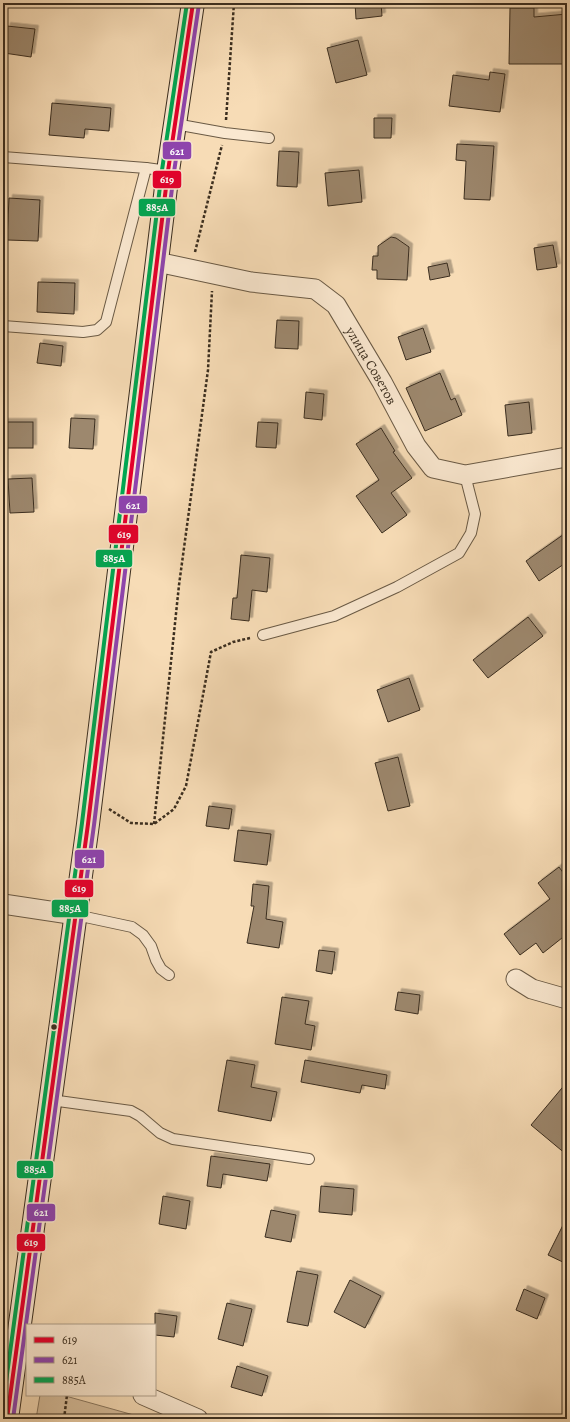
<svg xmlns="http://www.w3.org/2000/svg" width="570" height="1422" font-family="Alegreya,serif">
<defs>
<filter id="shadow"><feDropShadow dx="3.5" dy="-3.5" stdDeviation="0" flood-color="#0004"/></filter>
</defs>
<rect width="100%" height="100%" fill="#f7dcb6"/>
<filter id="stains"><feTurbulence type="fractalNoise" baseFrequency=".005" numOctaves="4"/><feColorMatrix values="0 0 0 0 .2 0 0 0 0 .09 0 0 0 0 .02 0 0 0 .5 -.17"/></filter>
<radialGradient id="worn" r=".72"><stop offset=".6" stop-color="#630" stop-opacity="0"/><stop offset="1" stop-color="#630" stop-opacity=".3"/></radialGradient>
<polygon fill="#d7be9c" stroke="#89765e" points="40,1395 62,1395 148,1419 36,1419"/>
<g fill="#9d886e" stroke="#3b2e1f" filter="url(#shadow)">
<polygon points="355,3 381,3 382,16 356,19"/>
<polygon points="510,8 534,8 534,17 567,14 567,64 509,64"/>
<polygon points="7,26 35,29 31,57 4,53"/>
<polygon points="358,40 367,75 336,83 327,48"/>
<polygon points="490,72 505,74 500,112 449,106 453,75 489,80"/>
<polygon points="52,103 111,108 109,131 85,129 84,138 49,135"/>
<polygon points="374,118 392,118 391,138 374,138"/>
<polygon points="457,144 494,146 490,200 464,199 466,161 456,160"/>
<polygon points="279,151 299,152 297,187 277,186"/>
<polygon points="359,170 362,202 328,206 325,173"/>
<polygon points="9,198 40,200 38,241 7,240"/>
<polygon points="391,237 396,238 409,247 407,280 377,279 377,270 372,270 373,256 378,256 378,246"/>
<polygon points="553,245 557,267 537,270 534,248"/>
<polygon points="447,263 450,276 430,280 428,267"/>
<polygon points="38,282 75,283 74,314 37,312"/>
<polygon points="277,320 299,321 298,349 275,348"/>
<polygon points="423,328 431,352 406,360 398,337"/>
<polygon points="40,343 63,346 61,366 37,363"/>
<polygon points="440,373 451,400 455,398 462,415 425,431 406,388"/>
<polygon points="306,392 324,394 322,420 304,418"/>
<polygon points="529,402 532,433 508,436 505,405"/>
<polygon points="71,418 95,419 93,449 69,448"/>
<rect x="3" y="422" width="30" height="26"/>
<polygon points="258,422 278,423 276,448 256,447"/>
<polygon points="381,428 395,451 393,452 412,478 391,493 407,515 382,533 356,496 379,480 356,444"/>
<polygon points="32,478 34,512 10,513 8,479"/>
<polygon points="567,532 567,562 539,581 526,561"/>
<polygon points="241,555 270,558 267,592 252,590 249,621 231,619 233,598 237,598"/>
<polygon points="528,617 543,636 488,678 473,660"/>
<polygon points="409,678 420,710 388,722 377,690"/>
<polygon points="398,757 410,806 388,811 375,763"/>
<polygon points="209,806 232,809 229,829 206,826"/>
<polygon points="238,830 271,834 267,865 234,861"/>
<polygon points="559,867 567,878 567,934 543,953 536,943 520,955 504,934 550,899 538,883"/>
<polygon points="253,884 269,886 266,919 283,922 279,948 247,943 254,906 251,906"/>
<polygon points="319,950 335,952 332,974 316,971"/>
<polygon points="398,992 420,995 418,1014 395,1010"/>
<polygon points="282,997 309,1001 305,1024 315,1026 311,1050 275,1044"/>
<polygon points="227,1060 255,1065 251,1087 277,1092 271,1121 218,1111"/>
<polygon points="305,1060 387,1075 385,1089 362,1085 360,1093 301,1082"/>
<polygon points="567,1082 567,1155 531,1125"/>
<polygon points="211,1156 270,1164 267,1181 223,1174 221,1188 207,1186"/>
<polygon points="321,1186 354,1189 352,1215 319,1212"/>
<polygon points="163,1196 190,1201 186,1229 159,1224"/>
<polygon points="271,1210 296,1215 291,1242 265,1237"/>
<polygon points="567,1217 567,1264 548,1255"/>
<polygon points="297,1271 318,1275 308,1326 287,1322"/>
<polygon points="350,1280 381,1296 365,1328 334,1312"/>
<polygon points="524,1289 545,1298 537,1319 516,1310"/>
<polygon points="227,1303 252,1309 243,1346 218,1339"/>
<polygon points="155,1313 177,1316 174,1337 155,1335"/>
<polygon points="237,1366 268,1376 262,1396 231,1387"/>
</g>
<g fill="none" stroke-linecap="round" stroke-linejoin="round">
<g stroke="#6a5a45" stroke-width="12">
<g id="lane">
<polyline points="175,124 225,133 269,138"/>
<polyline points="3,157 146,168 168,171"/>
<polyline points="3,326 83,332 97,330 106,322 146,168"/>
<polyline points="263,635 334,616 397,587 459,553 471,533 475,514 465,475"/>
<polyline points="76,915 132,927 143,935 151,946 156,960 161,969 169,975"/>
<polyline points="51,1100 131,1111 140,1116 160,1133 173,1139 309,1159"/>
</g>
</g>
<g stroke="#6a5a45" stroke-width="21">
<g id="street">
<path id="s1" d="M 157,262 L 251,282 L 315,289 L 336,305 L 382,382 L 416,446 L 433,468 L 465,475 L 567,457"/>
<polyline points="3,904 76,915"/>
<polyline points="516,979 532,989 567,999"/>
<polyline points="143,1395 198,1419"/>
</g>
</g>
<g stroke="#3b2e1f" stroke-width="24">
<polyline id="secondary" points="7,1419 88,824 168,171 193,3"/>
</g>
<g stroke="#3b2e1f" stroke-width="2.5" stroke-dasharray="3 2" stroke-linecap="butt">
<polyline points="226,120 234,3"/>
<polyline points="195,252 222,145"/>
<polyline points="109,809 131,823 154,824 174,809 186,786 211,652 233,642 250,638"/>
<polyline points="154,824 179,585 208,370 212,291"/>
<polyline points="64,1419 67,1395"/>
</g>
<use href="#lane" stroke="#fae8d0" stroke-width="10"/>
<use href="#street" stroke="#fae8d0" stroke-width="19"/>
<use href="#secondary" stroke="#fae8d0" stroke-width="22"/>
<g stroke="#fae8d0" stroke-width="7">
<polyline id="bus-1" points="7,1419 88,824 168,171 193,3"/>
</g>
<g stroke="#fae8d0" stroke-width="7">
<polyline id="bus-2" points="13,1419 94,825 174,172 199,4"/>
</g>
<g stroke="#fae8d0" stroke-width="7">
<polyline id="bus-3" points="3,1404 82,823 162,170 187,3"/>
</g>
<use href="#bus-1" stroke="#e4002b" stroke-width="4"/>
<use href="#bus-2" stroke="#8e44ad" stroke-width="4"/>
<use href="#bus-3" stroke="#00a651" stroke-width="4"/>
</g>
<circle fill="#3b2e1f" stroke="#fae8d0" stroke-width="1.5" cx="54" cy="1027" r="3.5"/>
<g text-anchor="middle" stroke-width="3" stroke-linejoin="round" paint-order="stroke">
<g font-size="14" fill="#3b2e1f" stroke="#fae8d0">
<text dy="5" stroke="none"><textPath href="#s1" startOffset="257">улица Советов</textPath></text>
</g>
</g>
<g stroke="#fae8d0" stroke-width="1.5">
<rect x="162" y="141" width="30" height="19" rx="4" fill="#8e44ad"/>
<rect x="152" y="170" width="30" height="19" rx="4" fill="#e4002b"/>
<rect x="138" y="198" width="38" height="19" rx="4" fill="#00a651"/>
<rect x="118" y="495" width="30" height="19" rx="4" fill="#8e44ad"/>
<rect x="108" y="524" width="31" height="20" rx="4" fill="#e4002b"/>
<rect x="95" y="549" width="38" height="19" rx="4" fill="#00a651"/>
<rect x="74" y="849" width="31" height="20" rx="4" fill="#8e44ad"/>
<rect x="64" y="879" width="30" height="19" rx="4" fill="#e4002b"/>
<rect x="51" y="899" width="38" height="19" rx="4" fill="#00a651"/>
<rect x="16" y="1160" width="38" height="19" rx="4" fill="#00a651"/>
<rect x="26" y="1203" width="30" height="19" rx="4" fill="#8e44ad"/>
<rect x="16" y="1233" width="30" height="19" rx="4" fill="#e4002b"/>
</g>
<g font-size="11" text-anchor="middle" font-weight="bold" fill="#fff">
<text x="177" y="155">621</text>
<text x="167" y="183">619</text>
<text x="157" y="211">885А</text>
<text x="133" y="509">621</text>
<text x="124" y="538">619</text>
<text x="114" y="562">885А</text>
<text x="89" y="863">621</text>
<text x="79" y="892">619</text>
<text x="70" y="912">885А</text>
<text x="35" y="1173">885А</text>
<text x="41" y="1216">621</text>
<text x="31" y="1246">619</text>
</g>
<rect width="570" height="1422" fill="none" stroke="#f7dcb6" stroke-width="16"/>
<rect x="4" y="4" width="562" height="1414" fill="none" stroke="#3b2e1f" stroke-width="2"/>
<rect x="8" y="8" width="554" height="1406" fill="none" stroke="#3b2e1f"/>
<rect x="26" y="1324" width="130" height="72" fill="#fae8d0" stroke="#ae9e89"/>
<rect x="34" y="1337" width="20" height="6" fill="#e4002b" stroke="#ae9e89"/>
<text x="62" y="1344" font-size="12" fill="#3b2e1f">619</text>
<rect x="34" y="1357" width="20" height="6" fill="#8e44ad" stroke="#ae9e89"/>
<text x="62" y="1364" font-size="12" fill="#3b2e1f">621</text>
<rect x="34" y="1377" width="20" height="6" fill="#00a651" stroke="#ae9e89"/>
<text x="62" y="1384" font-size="12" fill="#3b2e1f">885А</text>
<rect width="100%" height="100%" filter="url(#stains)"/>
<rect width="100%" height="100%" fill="url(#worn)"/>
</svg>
